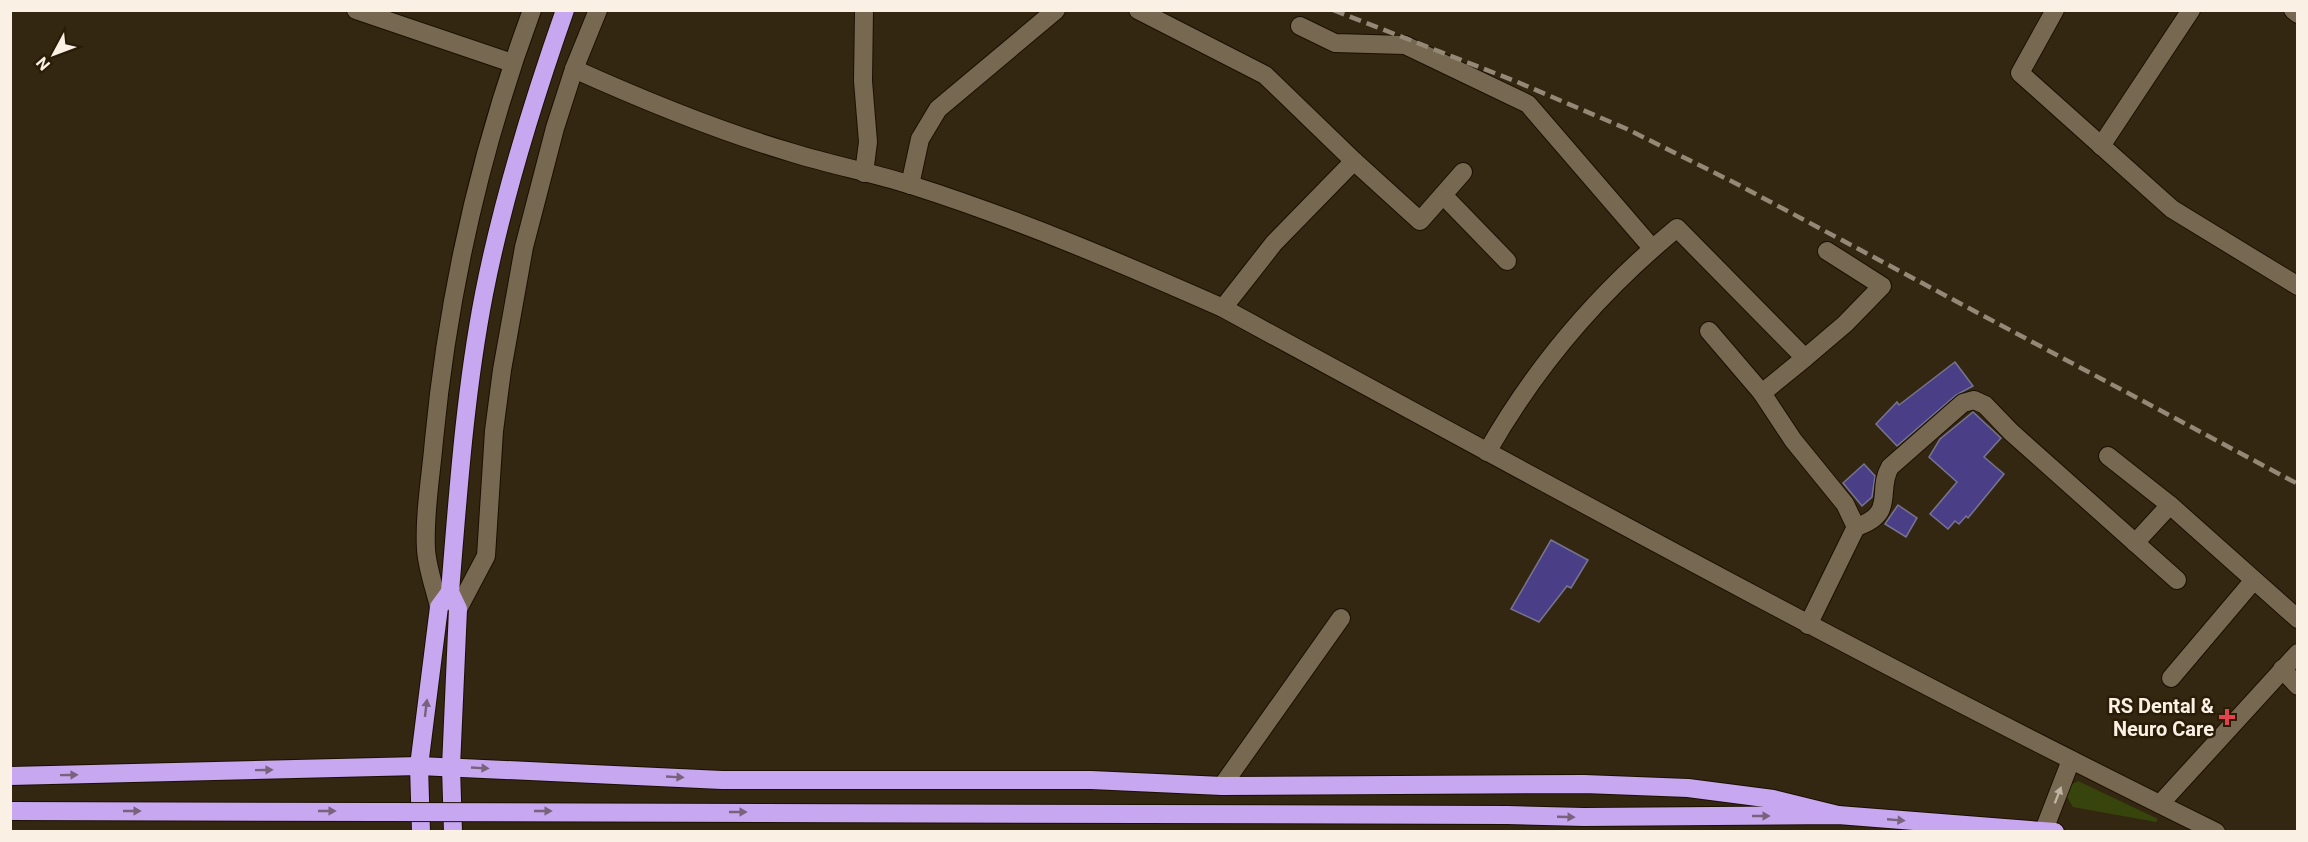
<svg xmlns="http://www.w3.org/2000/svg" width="2308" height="842" font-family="Roboto,sans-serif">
<rect width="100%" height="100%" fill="#342711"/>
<polygon fill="#37450d" points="2078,781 2158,819 2156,822 2073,807 2066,795 2069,786"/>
<g fill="#4a3f86" stroke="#77758f" stroke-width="1.5">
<polygon points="1955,362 1973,386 1956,395 1897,446 1876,424 1897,402 1899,405"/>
<polygon points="1973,412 2001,438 1984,457 2004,474 1968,518 1966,516 1959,524 1955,521 1948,529 1930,514 1957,482 1929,457 1940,439"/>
<polygon points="1864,464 1875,476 1872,497 1862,506 1843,483"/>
<polygon points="1898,505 1917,518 1906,537 1885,524"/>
<polygon points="1551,540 1588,560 1571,588 1567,586 1539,622 1511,609"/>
</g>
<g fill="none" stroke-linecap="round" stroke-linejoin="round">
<g stroke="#1b0f00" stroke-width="20">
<g id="minor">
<polyline points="356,10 512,63"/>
<polyline points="864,10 863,81 868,142 864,173"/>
<polyline points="1138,10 1265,75 1354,161"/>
<polyline points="2055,10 2020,73 2172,209 2298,286"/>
<polyline points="2293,10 2298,14"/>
<polyline points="1300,26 1335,43 1405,45 1528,104 1652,248"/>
<path d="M 574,69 C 645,101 718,131 793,153 C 832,165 873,173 911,185 C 1018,219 1121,263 1223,308 C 1552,487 1880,667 2216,832"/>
<polyline points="2101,146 2191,10"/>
<polyline points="910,185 920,139 938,109 1056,10"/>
<polyline points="1443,195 1507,261"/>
<polyline points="1223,308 1274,243 1354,161 1420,221 1463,172"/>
<polyline points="1709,331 1762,393 1793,440 1845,504 1856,527 1808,625"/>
<polyline points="1762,393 1805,358"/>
<path d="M 1487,452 C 1537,364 1599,292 1677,228 L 1805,358 L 1845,324 L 1882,286 L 1827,251"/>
<polyline points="2108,456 2170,505 2135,543"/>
<polyline points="2170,505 2298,619"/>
<path d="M 1856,527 C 1897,514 1876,491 1890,467 L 1963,403 L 1974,400 L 1985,405 L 2011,432 L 2177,580"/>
<path d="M 439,607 C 435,589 427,568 426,549 C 424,514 431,476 434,440 C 448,294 481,148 532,10"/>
<polyline points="458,609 486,556 494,431 502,370 524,247 555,128 574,69 598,10"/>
<polyline points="2282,669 2298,686"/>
<polyline points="2171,678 2254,580"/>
<polyline points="1222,786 1341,618"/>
<polyline points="2160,804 2298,653"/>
<polyline points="2044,830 2071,760"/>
</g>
</g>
<g stroke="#1b0f00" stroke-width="20">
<g id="highway">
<polyline points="10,776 419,766 722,780 1091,780 1222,786 1584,784 1688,788 1773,799 1838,815"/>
<polyline points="1507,815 1584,817 1838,815 2055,832"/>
<polyline points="421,832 419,766 439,607 450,592"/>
<path d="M 453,832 L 451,767 L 458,609 L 450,592 C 458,493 465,392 484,294 C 503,197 532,104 565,10"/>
</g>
</g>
<use href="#minor" stroke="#776851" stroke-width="18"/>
<use href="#highway" stroke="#c7a7f0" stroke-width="18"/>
<polyline stroke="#948977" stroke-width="4.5" stroke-dasharray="12 6" stroke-linecap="butt" points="1333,10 1515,81 1627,129 1735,183 2298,484"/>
<g stroke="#1b0f00" stroke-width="20" stroke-linecap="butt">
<polyline id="highway-bridge" points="10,811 1507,815"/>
</g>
<use href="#highway-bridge" stroke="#c7a7f0" stroke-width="18"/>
</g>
<defs><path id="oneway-solid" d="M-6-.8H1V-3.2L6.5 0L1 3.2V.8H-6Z" transform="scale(1.5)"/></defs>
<g fill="#78627c">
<use href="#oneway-solid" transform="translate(426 708) rotate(-83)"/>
<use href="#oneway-solid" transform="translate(480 768) rotate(3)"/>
<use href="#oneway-solid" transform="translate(264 770) rotate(-1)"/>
<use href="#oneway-solid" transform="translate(69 775) rotate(-1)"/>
<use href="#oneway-solid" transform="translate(675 777) rotate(3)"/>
<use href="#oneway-solid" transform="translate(132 811)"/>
<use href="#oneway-solid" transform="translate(327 811)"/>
<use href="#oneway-solid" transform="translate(543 811)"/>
<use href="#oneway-solid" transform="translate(738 812)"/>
<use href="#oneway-solid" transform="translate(1761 816)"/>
<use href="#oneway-solid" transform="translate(1566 817) rotate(2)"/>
<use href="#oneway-solid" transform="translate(1896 820) rotate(5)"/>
</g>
<use fill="#bfb3a2" href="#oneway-solid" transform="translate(2058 795) rotate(-69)"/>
<path fill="#e0444e" stroke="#2a1d07" stroke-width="2" d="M2224 708h6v6h6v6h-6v6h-6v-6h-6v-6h6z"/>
<g text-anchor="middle" stroke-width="5" stroke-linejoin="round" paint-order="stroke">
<g font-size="20" font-weight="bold" fill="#faf1e4" stroke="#2a1d07" text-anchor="end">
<text x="2214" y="713">RS Dental &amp;<tspan x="2214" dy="23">Neuro Care</tspan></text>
</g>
</g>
<rect width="2308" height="842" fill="none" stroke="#faf1e4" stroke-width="24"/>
<g transform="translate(54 54) rotate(229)" stroke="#2a1d07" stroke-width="4.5" paint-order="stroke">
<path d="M0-4.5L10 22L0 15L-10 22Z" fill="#faf1e4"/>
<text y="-9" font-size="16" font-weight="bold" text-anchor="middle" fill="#faf1e4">N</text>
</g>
</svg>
